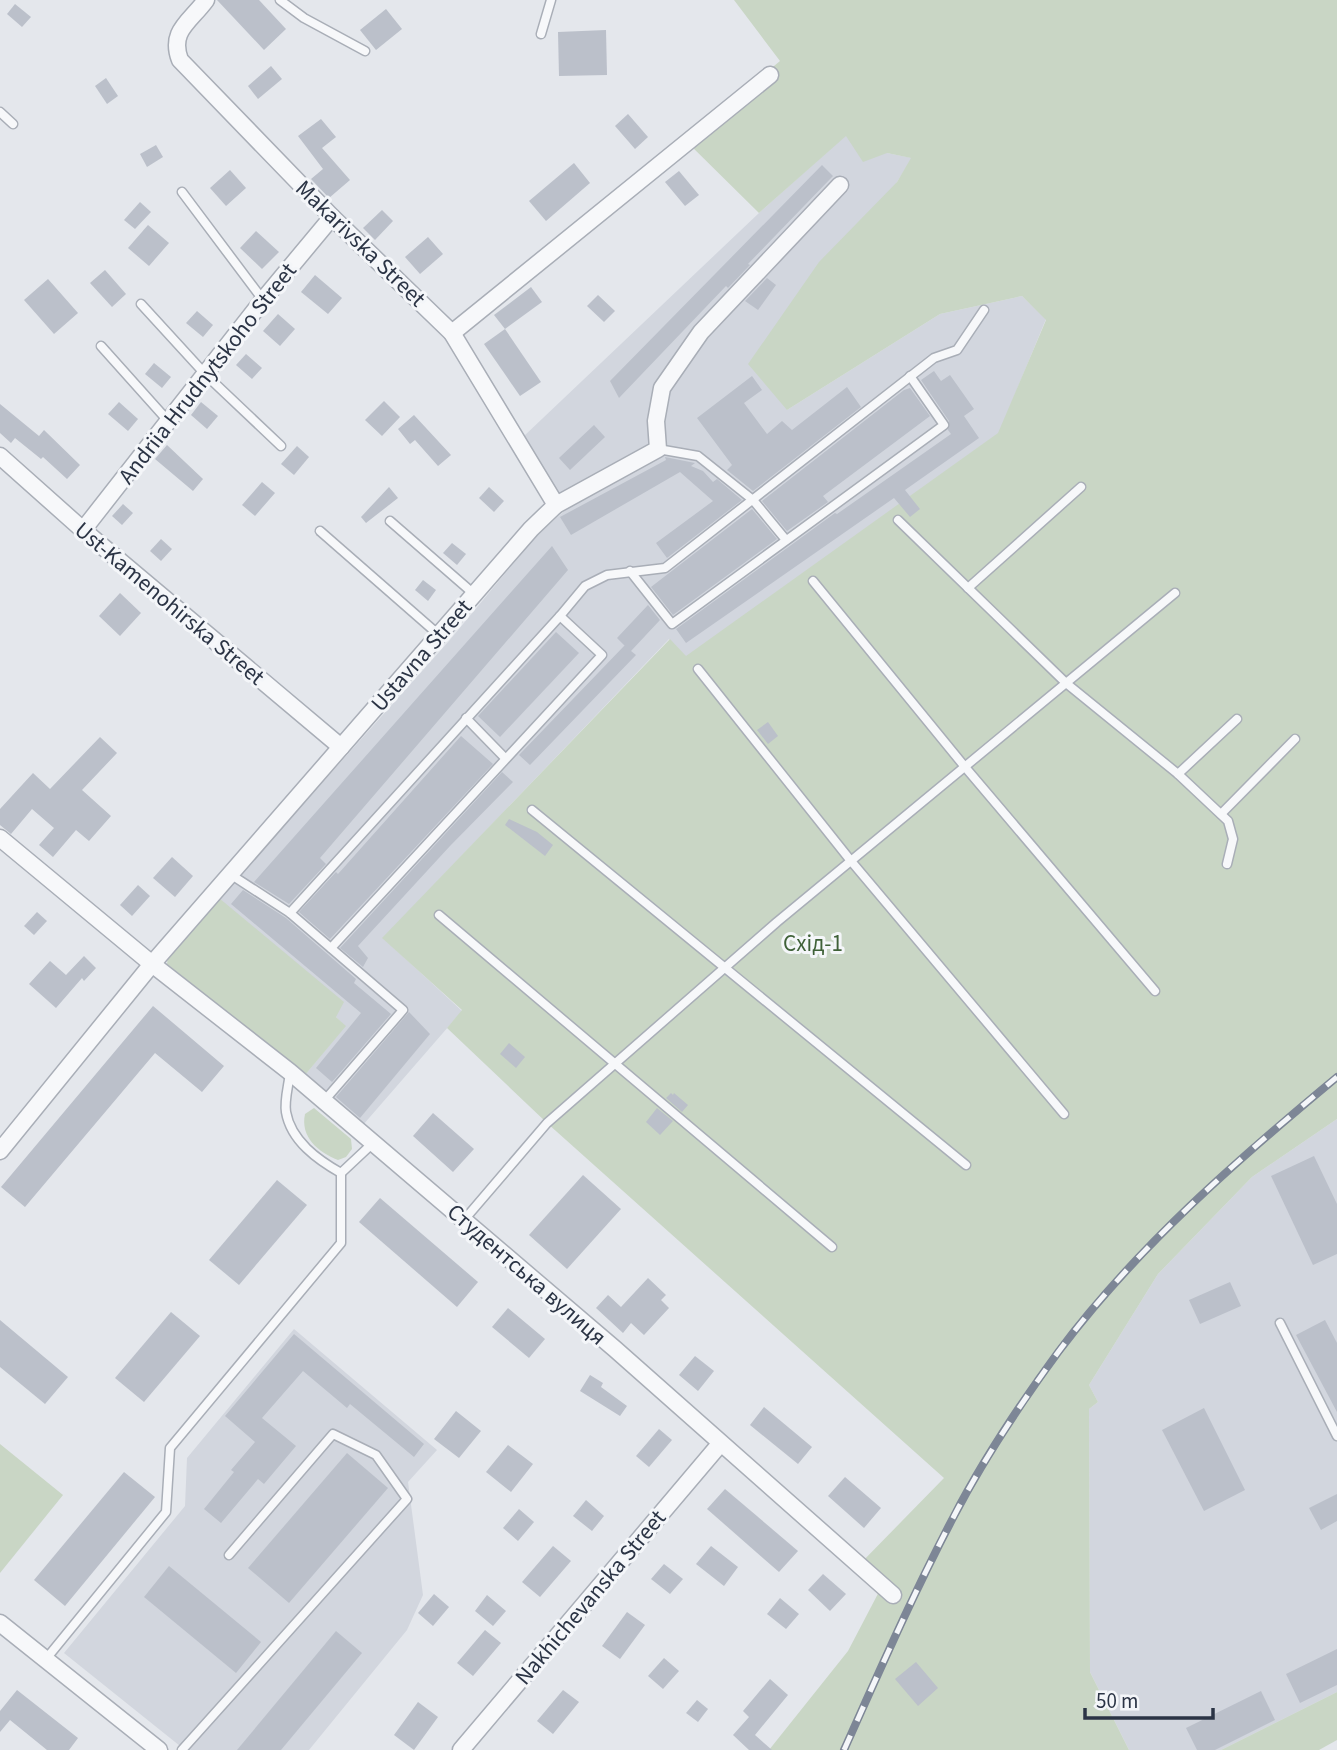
<svg xmlns="http://www.w3.org/2000/svg" width="1337" height="1750" font-family="'Source Sans 3',sans-serif">
<rect width="100%" height="100%" fill="#e4e7ec"/>
<g fill="#d2d6de">
<polygon points="846,135 887,153 912,158 897,182 787,410 940,314 1022,296 1046,319 999,433 686,657 669,639 383,938 462,1011 363,1125 305,1075 345,1026 219,898 449,641 537,535 570,506 667,453 666,443 652,444 557,496 523,437 759,213"/>
<polygon points="1337,1119 1337,1692 1221,1750 1129,1750 1090,1672 1089,1409 1098,1402 1089,1385 1158,1274 1252,1177"/>
<polygon points="294,1329 437,1450 408,1482 423,1595 407,1630 309,1750 185,1750 64,1653 185,1506 187,1458"/>
</g>
<g fill="#c9d6c5">
<polygon points="734,0 1337,0 1337,1119 1252,1177 1158,1274 1089,1385 1098,1402 1089,1409 1090,1672 1129,1750 769,1750 848,1651 882,1586 859,1565 944,1478 547,1123 447,1028 462,1010 382,938 670,639 686,656 998,433 1046,320 1022,296 940,314 787,410 748,364 819,262 897,182 911,158 887,153 863,162 846,136 759,213 685,140 780,61"/>
<polygon points="219,898 344,1002 336,1017 346,1026 305,1075 167,964 168,956"/>
<path d="M 314,1108 L 351,1139 L 352,1149 L 346,1157 L 338,1160 C 318,1152 300,1137 305,1114 Z"/>
<polygon points="0,1444 63,1495 0,1573"/>
<polygon points="1337,1692 1337,1740 1319,1750 1221,1750"/>
</g>
<g fill="#bbc0ca">
<polygon points="217,0 259,0 286,29 264,50"/>
<polygon points="15,4 31,17 22,27 7,14"/>
<polygon points="386,9 402,29 376,50 360,30"/>
<polygon points="606,30 607,75 559,76 558,32"/>
<polygon points="271,66 282,79 258,99 248,86"/>
<polygon points="106,78 118,96 107,104 95,86"/>
<polygon points="628,114 648,137 635,149 615,126"/>
<polygon points="321,119 336,137 322,148 350,180 329,198 311,179 323,169 298,136"/>
<polygon points="156,145 163,157 147,167 140,154"/>
<polygon points="574,163 590,183 546,221 529,201"/>
<polygon points="822,165 833,176 748,264 750,265 728,288 726,286 619,398 610,381"/>
<polygon points="230,170 246,188 226,206 210,188"/>
<polygon points="679,171 699,195 685,206 665,182"/>
<polygon points="140,202 151,212 135,229 124,220"/>
<polygon points="382,210 393,221 375,240 363,228"/>
<polygon points="148,225 169,243 149,266 128,248"/>
<polygon points="256,231 279,252 262,269 240,248"/>
<polygon points="428,237 443,254 420,274 405,257"/>
<polygon points="105,270 126,294 112,307 90,283"/>
<polygon points="315,275 342,298 328,314 301,292"/>
<polygon points="767,278 776,285 758,310 745,301"/>
<polygon points="48,279 78,313 54,334 24,300"/>
<polygon points="531,287 542,302 505,329 494,315"/>
<polygon points="598,295 615,311 604,322 587,306"/>
<polygon points="197,311 213,325 203,337 186,323"/>
<polygon points="278,314 295,329 280,346 263,331"/>
<polygon points="505,329 541,382 520,396 484,344"/>
<polygon points="246,354 262,368 252,379 236,365"/>
<polygon points="154,363 171,377 162,388 145,374"/>
<polygon points="934,371 941,381 950,375 974,409 964,416 979,438 905,490 920,509 910,517 894,498 686,643 676,629 835,513 837,514 951,434 948,430 949,421 921,380"/>
<polygon points="752,376 762,390 744,403 767,434 782,421 792,430 847,387 861,407 753,491 727,470 732,465 697,418"/>
<polygon points="910,388 930,416 823,496 828,502 787,531 762,501 904,390"/>
<polygon points="384,401 400,417 382,436 365,420"/>
<polygon points="119,402 138,419 128,431 108,414"/>
<polygon points="201,402 218,416 207,429 191,415"/>
<polygon points="0,404 39,436 44,430 80,465 67,479 43,457 41,459 15,438 11,443 0,433"/>
<polygon points="414,415 451,455 438,466 415,440 410,444 398,429"/>
<polygon points="594,425 605,437 570,470 559,458"/>
<polygon points="167,445 203,479 193,491 155,459"/>
<polygon points="297,446 309,457 294,475 281,464"/>
<polygon points="665,457 695,463 691,466 703,471 713,482 717,479 742,500 667,558 656,543 713,501 680,472 571,535 560,517 666,460"/>
<polygon points="262,482 275,493 255,516 242,505"/>
<polygon points="389,487 398,498 366,523 361,517"/>
<polygon points="489,487 504,501 494,512 479,498"/>
<polygon points="123,504 133,513 122,525 112,516"/>
<polygon points="752,509 777,539 673,615 651,587"/>
<polygon points="161,539 172,549 161,561 150,551"/>
<polygon points="452,543 466,554 457,565 443,553"/>
<polygon points="552,546 568,570 320,858 326,864 289,904 254,882"/>
<polygon points="423,580 436,590 428,601 415,590"/>
<polygon points="120,593 141,613 120,636 99,616"/>
<polygon points="648,605 660,620 631,651 636,655 530,765 519,755 625,645 627,648 617,638"/>
<polygon points="556,632 579,653 500,737 478,716"/>
<polygon points="768,722 778,736 768,744 757,730"/>
<polygon points="461,736 493,764 330,939 299,912 336,872 338,874"/>
<polygon points="100,737 117,753 82,790 111,816 89,841 76,830 53,857 39,845 54,828 32,809 11,834 0,825 0,809 33,773 50,789"/>
<polygon points="502,772 513,782 450,846 358,946 368,958 363,967 340,948"/>
<polygon points="509,819 537,832 553,845 545,856 505,825"/>
<polygon points="172,857 193,876 175,897 153,878"/>
<polygon points="138,885 150,896 132,916 120,905"/>
<polygon points="243,890 286,918 356,979 354,983 391,1014 332,1082 316,1068 361,1013 231,904"/>
<polygon points="37,912 47,921 34,935 24,926"/>
<polygon points="84,956 96,968 84,981 82,978 56,1008 29,984 50,961 66,975"/>
<polygon points="153,1006 224,1066 202,1092 155,1053 25,1207 1,1187"/>
<polygon points="409,1012 430,1034 360,1118 336,1097"/>
<polygon points="509,1043 525,1057 516,1068 500,1054"/>
<polygon points="671,1093 673,1095 674,1093 688,1105 682,1112 666,1098"/>
<polygon points="657,1108 673,1121 660,1135 646,1122"/>
<polygon points="433,1113 474,1149 453,1172 413,1136"/>
<polygon points="1314,1156 1337,1204 1337,1254 1313,1265 1271,1176"/>
<polygon points="583,1175 621,1209 567,1269 529,1235"/>
<polygon points="277,1180 307,1205 239,1285 209,1260"/>
<polygon points="380,1198 478,1282 457,1307 359,1222"/>
<polygon points="648,1278 666,1295 661,1300 669,1308 644,1335 631,1323 623,1333 596,1308 608,1295 621,1307"/>
<polygon points="1230,1282 1241,1306 1200,1324 1189,1300"/>
<polygon points="508,1308 545,1339 529,1358 492,1327"/>
<polygon points="171,1312 200,1336 144,1402 115,1378"/>
<polygon points="0,1320 68,1377 45,1404 0,1367"/>
<polygon points="1325,1320 1337,1343 1337,1412 1296,1335"/>
<polygon points="294,1334 424,1444 414,1457 350,1404 347,1408 303,1371 262,1418 296,1446 264,1484 258,1479 221,1523 204,1509 234,1472 231,1470 255,1442 225,1416"/>
<polygon points="695,1356 714,1371 698,1391 679,1375"/>
<polygon points="590,1375 603,1383 601,1387 627,1406 620,1416 580,1391"/>
<polygon points="764,1407 812,1447 798,1464 750,1425"/>
<polygon points="1204,1408 1245,1490 1204,1511 1162,1430"/>
<polygon points="456,1411 481,1431 459,1458 434,1439"/>
<polygon points="659,1429 672,1440 649,1467 636,1456"/>
<polygon points="508,1445 533,1464 511,1492 486,1472"/>
<polygon points="347,1453 388,1488 289,1603 248,1568"/>
<polygon points="124,1472 155,1497 65,1606 34,1580"/>
<polygon points="845,1477 881,1508 864,1528 828,1496"/>
<polygon points="725,1489 798,1551 779,1572 707,1509"/>
<polygon points="1337,1494 1337,1521 1321,1530 1309,1508"/>
<polygon points="586,1500 604,1516 592,1531 573,1516"/>
<polygon points="519,1509 534,1522 518,1541 503,1528"/>
<polygon points="553,1546 571,1561 540,1597 522,1582"/>
<polygon points="711,1546 738,1567 724,1586 696,1564"/>
<polygon points="664,1564 683,1579 670,1594 651,1579"/>
<polygon points="169,1566 261,1642 236,1673 144,1597"/>
<polygon points="823,1574 846,1594 830,1611 808,1590"/>
<polygon points="434,1594 449,1607 433,1626 418,1613"/>
<polygon points="487,1595 506,1611 493,1626 475,1611"/>
<polygon points="780,1598 799,1614 786,1629 767,1614"/>
<polygon points="627,1612 645,1625 620,1659 602,1646"/>
<polygon points="485,1630 501,1643 473,1676 457,1663"/>
<polygon points="336,1631 362,1653 281,1750 237,1750"/>
<polygon points="1337,1649 1337,1685 1300,1703 1286,1674"/>
<polygon points="664,1658 679,1671 663,1689 648,1676"/>
<polygon points="916,1662 938,1688 918,1706 895,1679"/>
<polygon points="770,1679 788,1695 755,1735 772,1750 749,1750 733,1735 749,1717 743,1711"/>
<polygon points="17,1690 78,1738 69,1750 47,1750 10,1720 0,1732 0,1711"/>
<polygon points="563,1690 579,1702 553,1734 537,1721"/>
<polygon points="1261,1691 1275,1720 1215,1750 1197,1750 1186,1728"/>
<polygon points="697,1700 708,1709 698,1722 686,1713"/>
<polygon points="418,1702 438,1717 414,1750 394,1735"/>
</g>
<g fill="none" stroke-linecap="round" stroke-linejoin="round">
<g stroke="#a9aeb7" stroke-width="11">
<g id="service">
<polyline points="280,0 304,18 365,51"/>
<polyline points="541,34 551,0"/>
<polyline points="0,112 13,124"/>
<polyline points="182,192 263,300"/>
<polyline points="141,304 206,375 281,446"/>
<polyline points="101,346 169,422"/>
<polyline points="658,449 698,456 753,500 786,540"/>
<polyline points="898,520 1066,683 1178,774 1228,821 1233,839 1227,864"/>
<polyline points="390,521 474,594"/>
<polyline points="320,531 439,635"/>
<polyline points="630,571 672,624 944,425 910,376"/>
<polyline points="813,581 965,767 1155,991"/>
<polyline points="968,588 1081,487"/>
<polyline points="560,616 585,586 607,575 665,568 934,358 957,350 984,310"/>
<polyline points="698,669 851,861 1064,1114"/>
<polyline points="466,718 505,758"/>
<polyline points="1178,774 1237,719"/>
<polyline points="532,810 966,1165"/>
<polyline points="1221,814 1295,739"/>
<polyline points="230,874 290,913 403,1010 324,1101"/>
<polyline points="290,913 560,616 602,655 331,948"/>
<polyline points="439,915 832,1247"/>
<path d="M 290,1072 C 289,1084 284,1100 286,1112 C 291,1141 318,1160 341,1173 L 373,1143"/>
<polyline points="464,1220 547,1123 777,922 1175,593"/>
<polyline points="1280,1323 1337,1436"/>
<polyline points="46,1659 166,1512 170,1448 341,1243 341,1173"/>
<polyline points="182,1750 407,1499 376,1455 333,1434 229,1555"/>
</g>
</g>
<g stroke="#a9aeb7" stroke-width="19">
<g id="minor">
<path d="M 206,0 C 190,22 169,31 180,60 L 332,217 L 452,333 L 556,505"/>
<polyline points="452,333 770,75"/>
<polyline points="0,456 83,530 341,747"/>
<polyline points="83,530 263,300 332,217"/>
<polyline points="0,838 152,964 290,1072 615,1349 893,1595"/>
<polyline points="0,1151 152,964 531,529 556,505 658,449 656,421 662,388 701,332 840,185"/>
<polyline points="0,1623 159,1750"/>
<polyline points="461,1750 720,1444"/>
</g>
</g>
<use href="#service" stroke="#f7f8fa" stroke-width="8"/>
<use href="#minor" stroke="#f7f8fa" stroke-width="16"/>
<g stroke="#7d8696" stroke-width="8">
<path id="rail" d="M 844,1750 C 879,1672 914,1592 954,1516 C 982,1462 1023,1400 1059,1351 C 1137,1247 1237,1160 1337,1077"/>
</g>
<use href="#rail" stroke="#f4f6f9" stroke-width="5" stroke-dasharray="16" stroke-linecap="butt"/>
</g>
<g text-anchor="middle" stroke-width="6" stroke-linejoin="round" paint-order="stroke">
<g font-size="23" fill="#2b3445" stroke="#f4f6f9">
<text transform="translate(361 243) rotate(44)" y="8">Makarivska Street</text>
<text transform="translate(207 373) rotate(-52)" y="8">Andriia Hrudnytskoho Street</text>
<text transform="translate(170 603) rotate(40)" y="8">Ust-Kamenohirska Street</text>
<text transform="translate(421 655) rotate(-49)" y="8">Ustavna Street</text>
<text transform="translate(527 1274) rotate(41)" y="8">Студентська вулиця</text>
<text transform="translate(590 1597) rotate(-50)" y="8">Nakhichevanska Street</text>
</g>
<g font-size="23" fill="#3f6138" stroke="#f4f6f9">
<text x="813" y="951">Схід-1</text>
</g>
</g>
<path d="M1085 1708v10h128v-10" fill="none" stroke="#2b3445" stroke-width="3.5"/>
<text x="1096" y="1708" font-size="21" fill="#2b3445" stroke="#f4f6f9" stroke-width="5" paint-order="stroke">50 m</text>
</svg>
